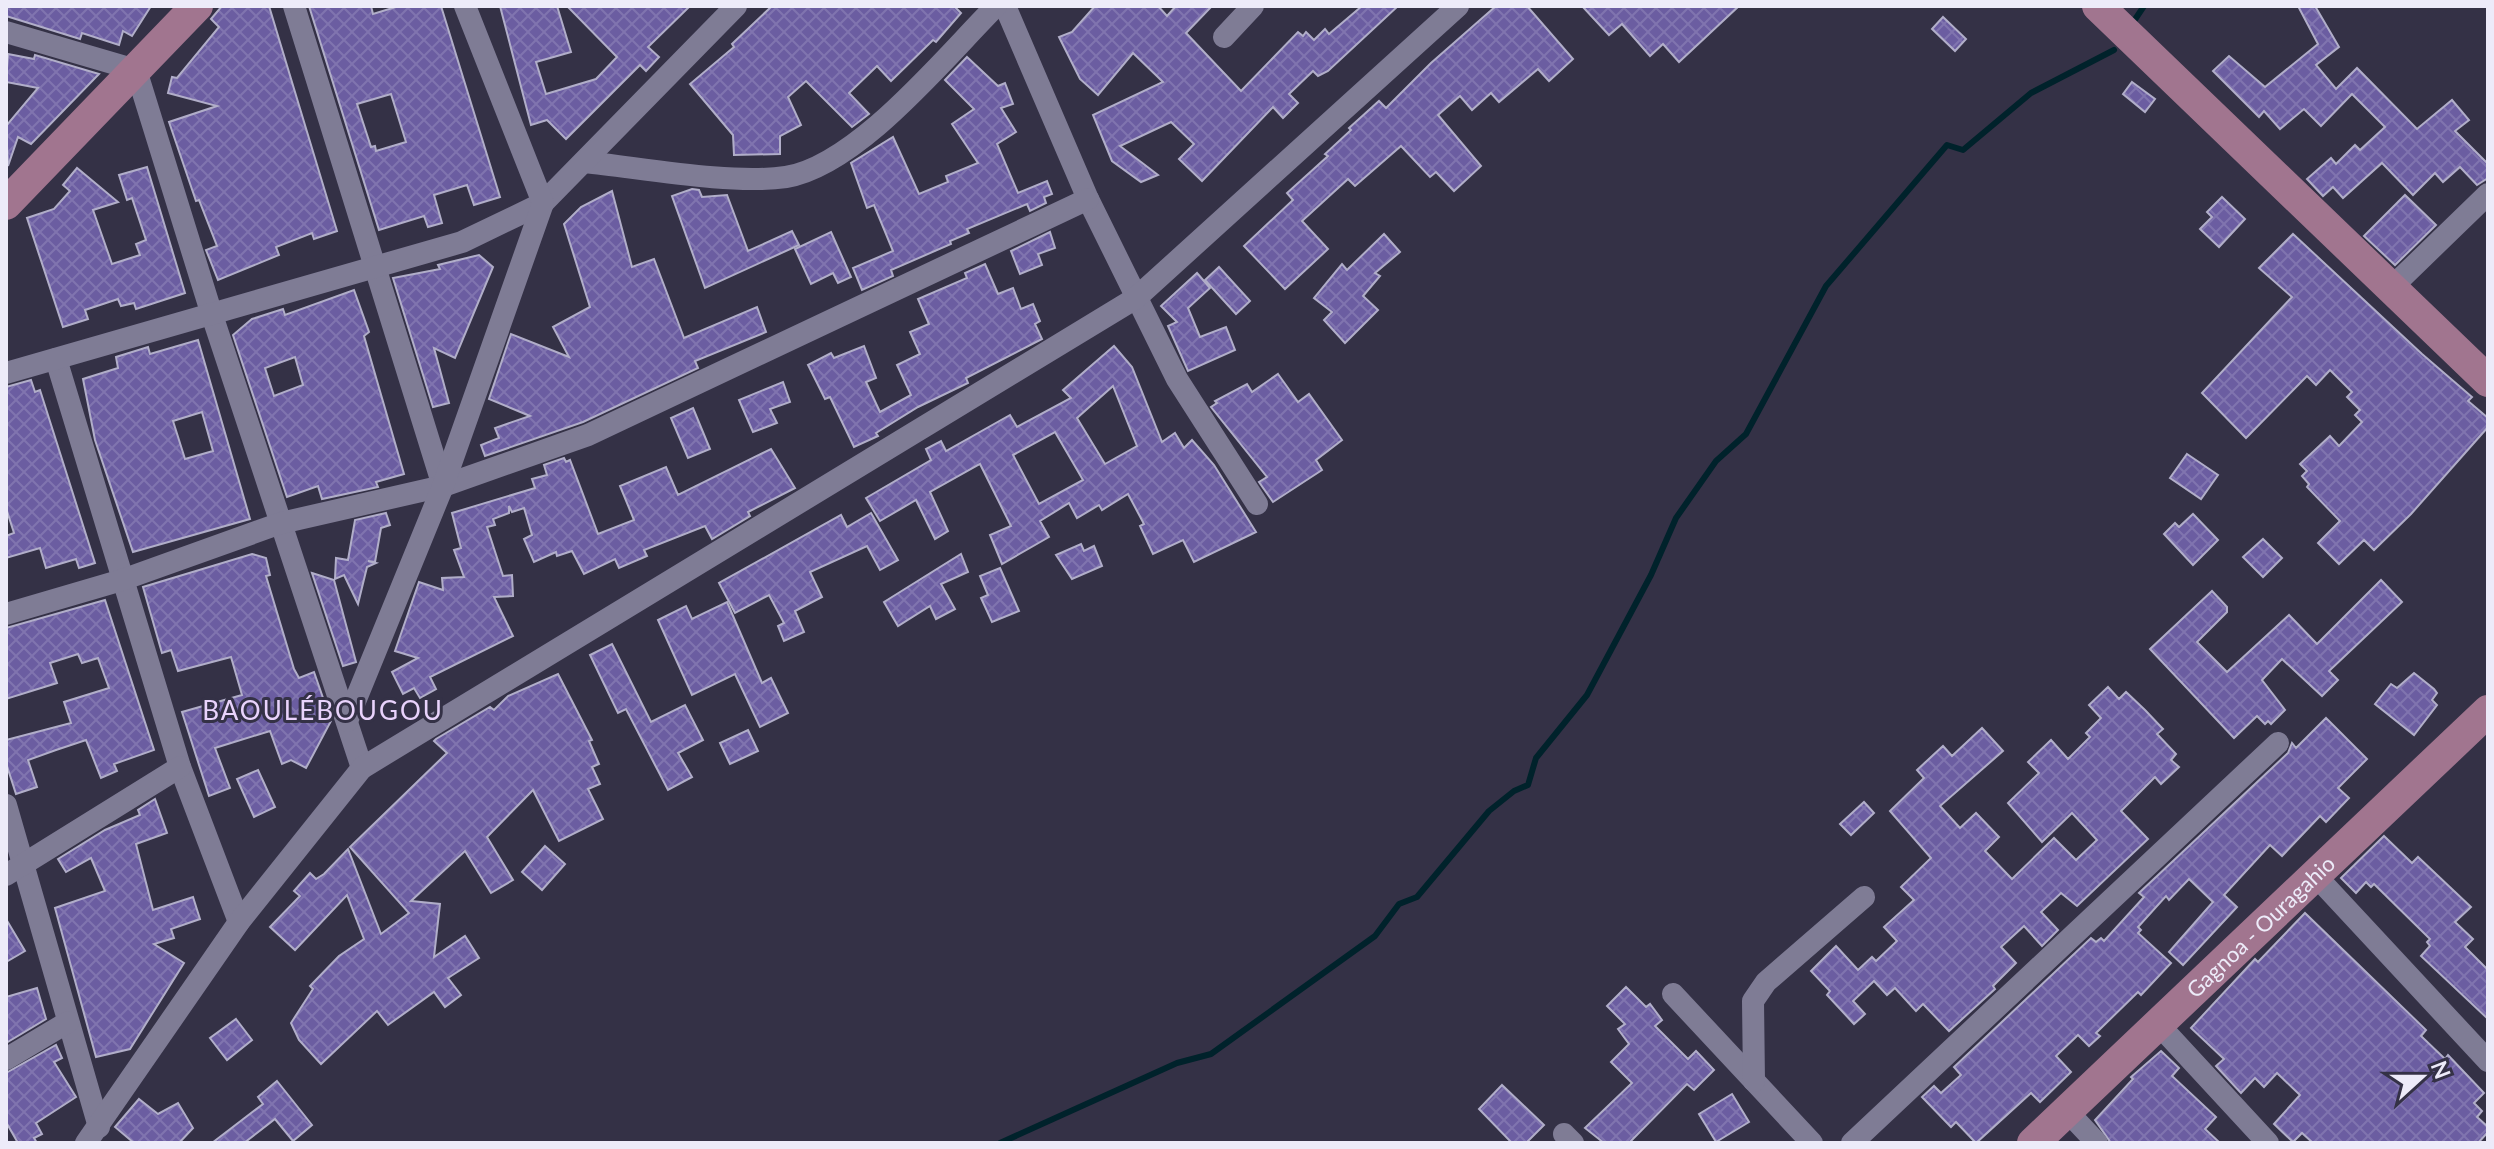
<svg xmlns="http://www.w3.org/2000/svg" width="2494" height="1149" font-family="Lato,sans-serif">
<defs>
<pattern id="building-cross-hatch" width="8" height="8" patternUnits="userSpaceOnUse" patternTransform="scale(2)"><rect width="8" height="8" fill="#6b5da1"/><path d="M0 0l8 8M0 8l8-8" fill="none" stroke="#8074af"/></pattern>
</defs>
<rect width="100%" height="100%" fill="#343146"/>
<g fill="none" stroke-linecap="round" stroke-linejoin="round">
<g stroke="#00222b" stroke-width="6">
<polyline points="2134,21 2144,6"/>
<polyline points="1000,1143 1177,1063 1211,1054 1375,936 1399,904 1417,897 1489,811 1514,791 1528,785 1536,758 1587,695 1651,575 1676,518 1716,461 1746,434 1826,286 1947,145 1963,150 2031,93 2114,50"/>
</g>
</g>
<g fill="url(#building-cross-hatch)" stroke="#b1aec9" stroke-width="2" fill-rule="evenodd">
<polygon points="6,6 151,6 132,36 123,31 119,45 82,33 80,39 6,16"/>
<polygon points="222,6 269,6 337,231 314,239 312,233 276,247 279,255 218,280 206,250 217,246 199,200 196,201 169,122 217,106 168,93 172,77 177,78 219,27 211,19"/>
<path d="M 309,6 L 371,6 L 373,14 L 399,6 L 441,6 L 500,197 L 474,205 L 467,185 L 434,195 L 442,223 L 428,227 L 424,216 L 379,230 ZM 391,94 L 406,142 L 376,151 L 375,146 L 371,147 L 357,104 Z"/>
<polygon points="500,6 557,6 571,52 536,62 546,94 596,79 617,57 567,6 690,6 648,47 659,57 646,71 640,65 566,139 547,120 531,125"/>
<polygon points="772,6 954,6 961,13 936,42 933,40 891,81 877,66 849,93 869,114 852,127 806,81 788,97 801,125 780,136 780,154 734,155 733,135 690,84 734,47 732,44"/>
<polygon points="1095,6 1158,6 1167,16 1176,6 1212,6 1186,33 1241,91 1298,32 1303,36 1306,32 1314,40 1325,29 1329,34 1362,6 1398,6 1328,71 1318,76 1313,71 1289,94 1298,103 1283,118 1273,107 1202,181 1179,159 1194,144 1171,122 1120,146 1158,175 1141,182 1112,161 1093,115 1163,82 1133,53 1098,95 1080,79 1059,37 1072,32"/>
<polygon points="1496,6 1527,6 1573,59 1549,81 1538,69 1499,102 1491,93 1472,110 1460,96 1438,115 1481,166 1454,191 1436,172 1430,177 1401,146 1355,186 1348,179 1302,221 1328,249 1285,289 1244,246 1293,200 1287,193 1328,156 1325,154 1351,130 1349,128 1379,101 1386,108 1431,63"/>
<polygon points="1582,6 1739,6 1679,62 1663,44 1650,56 1622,24 1609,35"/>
<polygon points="2298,6 2315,6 2339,47 2316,65 2336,89 2357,68 2417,129 2452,100 2469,120 2455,131 2488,164 2488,178 2477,185 2460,167 2443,182 2435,173 2413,195 2382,163 2343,198 2333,187 2323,196 2307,179 2331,158 2336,164 2355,145 2360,150 2385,127 2352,94 2321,126 2304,109 2280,129 2264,111 2259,117 2213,71 2229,56 2265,87 2318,44"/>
<polygon points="1943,17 1966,39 1955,51 1932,29"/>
<polygon points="8,54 34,59 35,55 99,74 31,144 18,137 8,166 6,126 38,88 6,82"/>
<polygon points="967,57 998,86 1005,83 1013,104 1001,108 1016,132 997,144 1018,193 1047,181 1052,194 1044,197 1046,203 1030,211 1027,204 967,229 969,233 950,241 951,244 891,270 893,276 862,290 853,268 893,251 874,205 867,208 851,163 893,137 919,194 948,182 946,176 978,163 952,124 974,109 945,80"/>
<polygon points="2132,82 2155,99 2145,112 2123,94"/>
<polygon points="147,167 185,293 136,309 134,303 121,306 118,299 85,310 88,319 63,327 27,218 54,209 70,191 63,185 77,168 118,202 93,210 112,264 140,255 136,244 146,240 132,198 127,200 119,175"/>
<polygon points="692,189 699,190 702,197 727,195 748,251 792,231 799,245 705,288 672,196"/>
<polygon points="612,191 632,267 654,259 684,338 757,307 766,332 695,361 698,368 583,422 485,456 481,445 499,438 495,428 530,416 489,399 511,334 569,357 553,327 590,307 564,224 581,207"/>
<polygon points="2405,195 2436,225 2395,265 2364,236"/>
<polygon points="2222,197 2245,219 2219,247 2200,229 2212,217 2207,212"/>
<polygon points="831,232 851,277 838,283 833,273 811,284 795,249"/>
<polygon points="1050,232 1055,248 1038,254 1042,265 1020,274 1011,251"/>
<polygon points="1384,234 1400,252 1375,273 1380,276 1363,296 1378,310 1345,343 1324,320 1332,312 1314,298 1342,264 1347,270"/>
<polygon points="2293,234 2422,354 2472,397 2468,401 2488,418 2488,427 2411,514 2374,550 2364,540 2339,564 2318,543 2340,521 2307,487 2309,484 2302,476 2307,471 2300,464 2330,436 2339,446 2362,422 2355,415 2360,410 2347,397 2352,392 2330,370 2316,385 2307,376 2246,438 2202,393 2292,297 2259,268"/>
<polygon points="479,255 493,267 455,358 434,348 449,403 433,407 393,278 440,269 438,265"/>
<polygon points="985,264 998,294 1013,288 1021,309 1033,304 1040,321 1035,324 1042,339 966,378 968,383 918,407 876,433 878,436 854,447 830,397 825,399 808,365 831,353 834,358 864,346 876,378 866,382 880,412 911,395 897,365 920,354 910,332 929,324 918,299 967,278 965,273"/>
<polygon points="1219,267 1250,301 1236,314 1205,280"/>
<polygon points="1197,273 1210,288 1188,308 1200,337 1226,327 1235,350 1188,371 1168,326 1177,322 1161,306"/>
<path d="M 354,290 L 369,332 L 364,336 L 404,474 L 376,482 L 378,487 L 322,499 L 318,486 L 287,497 L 233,335 L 252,319 L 283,309 L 285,315 ZM 295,357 L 303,385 L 274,396 L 265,368 Z"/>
<path d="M 198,340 L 250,519 L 133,552 L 95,440 L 83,379 L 118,368 L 116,357 L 148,347 L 150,354 ZM 202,412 L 213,451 L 185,459 L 173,421 Z"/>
<path d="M 1114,346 L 1132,367 L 1162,442 L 1175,433 L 1184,448 L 1192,440 L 1214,465 L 1256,532 L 1194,562 L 1183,540 L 1153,554 L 1140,526 L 1144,524 L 1128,494 L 1102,510 L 1099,505 L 1077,518 L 1069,503 L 1040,521 L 1049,537 L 1002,564 L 990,535 L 1011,526 L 980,464 L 930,492 L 948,531 L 935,539 L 916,500 L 880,521 L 866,498 L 931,460 L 926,449 L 941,441 L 946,451 L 1010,415 L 1017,427 L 1071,398 L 1063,390 ZM 1113,386 L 1137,446 L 1105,464 L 1077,418 ZM 1055,432 L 1083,480 L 1039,504 L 1013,455 Z"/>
<polygon points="1278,374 1298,402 1309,394 1342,440 1316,460 1322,470 1273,502 1259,482 1267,477 1211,407 1217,403 1215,401 1247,384 1252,392"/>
<polygon points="31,380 35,392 40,390 95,563 79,568 76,559 46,568 40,548 6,558 6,536 14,533 6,508 6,387"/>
<polygon points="783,382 790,402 770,409 777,423 753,432 739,400"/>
<polygon points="693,408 710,449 688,458 671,418"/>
<polygon points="771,449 795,488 748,512 750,516 712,539 705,526 644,550 647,556 619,568 615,559 584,574 572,551 557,556 556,552 534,562 524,539 532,535 524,508 512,512 509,506 509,513 493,519 495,525 487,527 503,576 512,575 513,596 494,597 513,636 430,677 436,689 420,698 414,688 403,694 392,672 418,658 395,651 419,582 443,590 442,578 464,577 454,550 461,548 452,513 535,488 532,479 547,475 544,465 564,458 566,462 570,460 598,534 634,520 620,486 666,467 678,495"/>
<polygon points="2187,454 2218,475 2201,499 2170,478"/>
<polygon points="386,513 390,525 381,528 375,562 368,561 376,563 367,567 358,604 344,575 335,579 336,558 348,560 355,520"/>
<polygon points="871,513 898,560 880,570 867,546 810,572 822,597 795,611 804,632 784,641 778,626 784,623 769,595 735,613 719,583 841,515 847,527"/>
<polygon points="2193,514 2218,540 2193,565 2164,534 2175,523 2179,527"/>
<polygon points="2263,539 2282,558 2263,577 2243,557"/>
<polygon points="1081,544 1084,551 1094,546 1102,566 1072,579 1056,555"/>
<polygon points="252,554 266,558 270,575 266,576 294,669 299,678 314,672 331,721 306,768 291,760 282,764 270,731 215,748 230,788 209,796 182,712 242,695 231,657 178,671 171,650 162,653 143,587"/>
<polygon points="961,554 968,572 941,584 955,609 936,619 930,606 898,626 884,602"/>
<polygon points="1000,568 1019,611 992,622 981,598 988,595 980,576"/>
<polygon points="312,573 334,580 356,662 343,666"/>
<polygon points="2381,580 2402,602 2329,671 2338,680 2322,696 2282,659 2262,680 2285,710 2271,724 2268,721 2265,724 2257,716 2234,738 2150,649 2212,591 2227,607 2227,612 2197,642 2227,672 2289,615 2317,644"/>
<polygon points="105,600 154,750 114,764 117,771 101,778 86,740 56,750 28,760 37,787 16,794 6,763 6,740 71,723 64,702 109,688 98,658 82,663 78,654 50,663 57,683 6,699 6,628"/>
<polygon points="727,602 762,683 771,678 788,713 760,727 735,674 692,695 658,620 686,606 692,619"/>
<polygon points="612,644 651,722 685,705 703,740 678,753 692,777 668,790 626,709 618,713 590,655"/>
<polygon points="2414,673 2434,689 2437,693 2432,700 2437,705 2414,735 2375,704 2391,684 2397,688"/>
<polygon points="558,674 592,740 589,741 599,764 592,767 600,784 588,789 603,819 559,841 533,790 487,837 513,880 491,893 465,851 411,901 440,904 434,957 465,936 479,958 448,978 461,995 445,1007 434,992 388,1025 377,1011 321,1064 299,1040 291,1023 313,989 310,986 339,956 364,939 347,895 295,950 270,927 300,896 294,891 310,873 316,879 324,874 348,849 381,934 409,913 350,847 447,753 434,741 436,739 490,707 494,710 508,696"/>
<polygon points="2108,687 2119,699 2126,692 2145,710 2163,729 2157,734 2176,754 2171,760 2179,767 2161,784 2155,777 2121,811 2148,839 2077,906 2061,893 2041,912 2058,930 2042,946 2024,926 2001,947 2016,963 1993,986 1995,989 1949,1031 1923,1004 1916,1011 1895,988 1887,995 1874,981 1853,1001 1865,1014 1854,1024 1827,995 1830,991 1811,971 1836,946 1858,970 1872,957 1876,961 1897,941 1884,927 1914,900 1901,887 1931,858 1890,811 1924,778 1917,770 1943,746 1952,756 1982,728 2003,751 1940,806 1960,828 1976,813 1999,837 1985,851 2012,879 2054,838 2076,860 2097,840 2072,813 2042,842 2008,803 2039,773 2028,762 2051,740 2068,759 2090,737 2086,733 2101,718 2089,705"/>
<polygon points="2326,718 2367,759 2338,788 2349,798 2326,822 2320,816 2282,856 2270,845 2224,895 2237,907 2183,965 2169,952 2213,902 2189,879 2169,900 2166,896 2138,927 2141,930 2138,933 2171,963 2141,995 2138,992 2096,1033 2100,1036 2089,1046 2078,1035 2056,1056 2071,1072 2040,1102 2031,1093 1976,1143 1956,1122 1951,1127 1922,1097 1934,1086 1941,1093 1961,1075 1954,1067 2091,938 2096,942 2101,938 2104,941 2144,897 2139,893 2288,753 2292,743 2296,748"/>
<polygon points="748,730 758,751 730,764 720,743"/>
<polygon points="258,770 275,807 254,817 237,779"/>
<polygon points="155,799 167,833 136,844 153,910 193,897 200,919 171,929 174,938 154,944 184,963 130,1049 96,1057 55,908 105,891 91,858 66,872 58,859 105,830 140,815 138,810"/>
<polygon points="1864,802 1874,813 1851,835 1840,824"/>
<polygon points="2384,836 2412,863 2418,857 2471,907 2455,922 2473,939 2465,947 2488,970 2488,1019 2421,956 2430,946 2427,942 2430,939 2374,884 2371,887 2366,882 2356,893 2341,878"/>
<polygon points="545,846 565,864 542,890 522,872"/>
<polygon points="2305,913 2426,1030 2421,1036 2445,1059 2448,1055 2484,1093 2474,1103 2482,1111 2477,1117 2488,1127 2488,1132 2478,1143 2313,1143 2302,1133 2293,1142 2274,1124 2300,1095 2277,1073 2264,1087 2255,1078 2241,1093 2216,1066 2224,1059 2191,1028 2255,959 2258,962"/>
<polygon points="6,919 25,951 6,962"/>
<polygon points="1626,987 1646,1007 1650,1004 1662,1020 1655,1026 1688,1059 1696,1051 1714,1070 1694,1090 1687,1084 1629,1143 1604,1143 1585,1128 1632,1083 1611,1062 1629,1044 1618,1029 1625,1024 1607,1006"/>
<polygon points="37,988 46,1019 6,1043 6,997"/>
<polygon points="236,1019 252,1040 227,1060 210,1038"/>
<polygon points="56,1045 62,1058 54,1062 76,1097 36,1123 42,1134 34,1138 37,1143 18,1143 6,1122 6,1073"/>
<polygon points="2161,1051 2179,1068 2172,1076 2216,1117 2205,1129 2220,1143 2111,1143 2095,1120 2133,1079 2131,1077"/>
<polygon points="277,1081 312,1125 293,1141 275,1119 244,1143 212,1143 263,1104 258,1097"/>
<polygon points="1502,1085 1544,1125 1526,1143 1512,1143 1479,1109"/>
<polygon points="1732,1094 1749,1122 1716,1142 1699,1114"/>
<polygon points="139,1099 158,1114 178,1103 193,1128 179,1143 134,1143 115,1127"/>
</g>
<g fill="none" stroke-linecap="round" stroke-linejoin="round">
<g stroke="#7f7c95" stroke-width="22">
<polyline points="294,6 443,486"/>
<polyline points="1005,6 1088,199 1177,379 1257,504"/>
<polyline points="6,32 136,70 212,315 362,768"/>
<polyline points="1224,37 1253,6"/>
<path d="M 585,162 C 642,168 731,185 786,177 C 858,165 944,58 996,6"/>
<polyline points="2391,288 2488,194"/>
<polyline points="56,359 180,767 239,922"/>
<polyline points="6,373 462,242 543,203 736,6"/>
<polyline points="6,614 122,580 281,523 443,486 588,435 1088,199"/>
<polyline points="347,721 443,486 543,203 465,6"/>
<polyline points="6,805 99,1127"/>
<polyline points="6,875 180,767"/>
<polyline points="2315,875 2488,1061"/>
<polyline points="1673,994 1812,1143"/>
<polyline points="2159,1025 2268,1143"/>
<polyline points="6,1059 68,1022"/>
<polyline points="1754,1081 1753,1001 1766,982 1864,897"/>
<polyline points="2067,1111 2097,1143"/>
<polyline points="1564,1134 1573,1143"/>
<polyline points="86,1143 239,922 362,768 1136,298 1458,6"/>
<polyline points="1852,1143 2278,743"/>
</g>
<g stroke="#a1758f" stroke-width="32">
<polyline points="2098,6 2488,381"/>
<polyline points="6,204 197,6"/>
<path id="s1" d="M 2033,1143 L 2488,711"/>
</g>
</g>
<g text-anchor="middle" stroke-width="6" stroke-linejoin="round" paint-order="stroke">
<g font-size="22" fill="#edebf9" stroke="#343146">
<text dy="8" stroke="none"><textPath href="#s1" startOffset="314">Gagnoa - Ouragahio</textPath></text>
</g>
<g font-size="26" letter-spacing="2" fill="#e9d3fc" stroke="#343146">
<text x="323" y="720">BAOULÉBOUGOU</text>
</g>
</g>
<rect width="2494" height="1149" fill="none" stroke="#edebf9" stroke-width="16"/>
<g transform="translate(2422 1077) rotate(69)" stroke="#343146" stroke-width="6" paint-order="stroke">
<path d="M0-6L14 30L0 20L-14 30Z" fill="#edebf9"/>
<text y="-12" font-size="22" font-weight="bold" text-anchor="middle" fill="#edebf9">N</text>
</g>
</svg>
